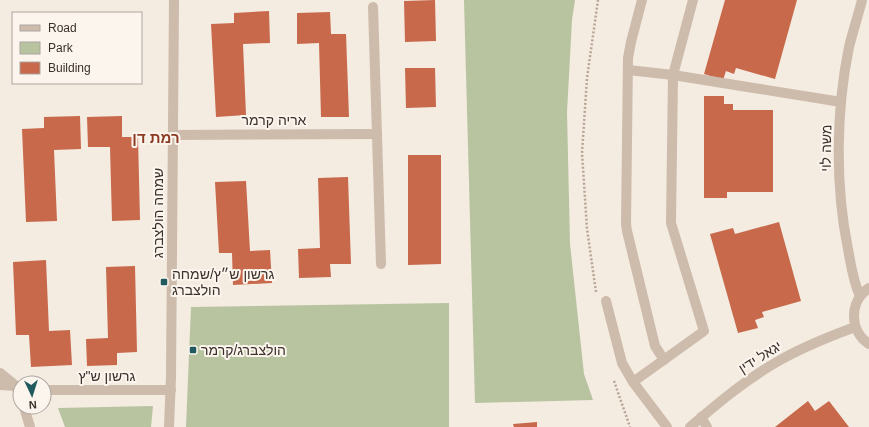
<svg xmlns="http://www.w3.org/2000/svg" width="869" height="427" font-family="Helvetica,Heebo,sans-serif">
<rect width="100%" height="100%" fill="#f4ebe1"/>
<g fill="#b8c4a0">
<polygon points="464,0 575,0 572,20 567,112 570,244 584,374 593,400 475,403"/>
<polygon points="449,303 449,427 186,427 191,307"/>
<polygon points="153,406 151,427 65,427 58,408"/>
</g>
<g fill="#c8694b">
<polygon points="435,0 436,41 405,42 404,1"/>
<polygon points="725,0 797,0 775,79 736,68 734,74 726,71 723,80 704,74"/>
<polygon points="269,11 270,43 243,44 246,115 216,117 211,24 234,23 234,13"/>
<polygon points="330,12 331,34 346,34 349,117 321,117 319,43 297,44 297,13"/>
<polygon points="405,68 435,68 436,107 406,108"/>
<polygon points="704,96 724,96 724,104 733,104 733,110 773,110 773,192 727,192 727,198 704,198"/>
<polygon points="80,116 81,149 54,150 57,221 26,222 22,129 44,128 44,117"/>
<polygon points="122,116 122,137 138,137 140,220 112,221 110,147 88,147 87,117"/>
<polygon points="408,155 441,155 441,264 408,265"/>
<polygon points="348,177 351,264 330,264 331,277 299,278 298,249 320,248 318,178"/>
<polygon points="246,181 250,251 270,250 272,283 233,285 232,253 219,253 215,182"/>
<polygon points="779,222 801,301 762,312 764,317 755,320 758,328 738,333 710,234 733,228 735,234"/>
<polygon points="46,260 49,331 70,330 72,365 31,367 29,335 16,335 13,262"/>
<polygon points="135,266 137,352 117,353 117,365 87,366 86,339 108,338 106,267"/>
<polygon points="808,401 815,411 829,401 849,427 775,427"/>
<polygon points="537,422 537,427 514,427 513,424"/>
</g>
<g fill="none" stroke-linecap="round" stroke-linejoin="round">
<g stroke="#b9a596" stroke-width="2.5" stroke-dasharray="2 2" stroke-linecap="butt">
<polyline points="596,292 587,229 582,153 587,78 598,0"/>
<polyline points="614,381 630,427"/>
</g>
<g stroke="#cdbbac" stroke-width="10">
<polyline points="642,0 631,42 628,58 626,224 627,231 655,346 664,360"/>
<polyline points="628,70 673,75 841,102"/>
<polyline points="606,301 622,363 633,382"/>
<polyline points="0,385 16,386 20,397"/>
<polyline points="24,407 30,427"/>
<polyline points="701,417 707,427"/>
<polyline points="667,427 633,382 704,331 671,223 673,75 693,0"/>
</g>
<g stroke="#cdbbac" stroke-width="10">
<polyline points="373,7 381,264"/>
<polyline points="172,135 377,134"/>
<polyline points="0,373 16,386 20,387"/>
<polyline points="44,390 171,390"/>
<polyline points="169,427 171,377 174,0"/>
<path d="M 690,427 C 717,404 744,381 775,363 C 800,348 828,337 855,327"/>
</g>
<g stroke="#cdbbac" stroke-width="10">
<path d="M 869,288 C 849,301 849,331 869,344"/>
<path d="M 860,296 C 853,281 851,265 848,249 C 835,186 836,110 849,47 C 853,31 858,16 862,0"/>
</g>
</g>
<g fill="#1f5a5e" stroke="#fbf5ee" stroke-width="1.5">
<rect x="160" y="278" width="8" height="8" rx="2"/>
<rect x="189" y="346" width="8" height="8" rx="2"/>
</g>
<g text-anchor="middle" stroke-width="4" stroke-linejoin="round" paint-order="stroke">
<g font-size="14" fill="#3b302b" stroke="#fbf5ee">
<text x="274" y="125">אריה קרמר</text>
<text transform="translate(826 148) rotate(-89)" y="5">משה לוי</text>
<text transform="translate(158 213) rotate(-90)" y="5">שמחה הולצברג</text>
<text transform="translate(760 357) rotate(-32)" y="5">יגאל ידין</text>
<text x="107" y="381">גרשון ש"ץ</text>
</g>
<g font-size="14" fill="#3b302b" stroke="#fbf5ee" text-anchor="start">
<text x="172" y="279">גרשון ש״ץ/שמחה<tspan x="172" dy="16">הולצברג</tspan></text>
<text x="201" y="355">הולצברג/קרמר</text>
</g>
<g font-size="15" font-weight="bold" fill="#8c3b22" stroke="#fbf5ee">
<text x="156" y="143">רמת דן</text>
</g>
</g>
<rect x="12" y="12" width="130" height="72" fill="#fbf5ee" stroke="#aea6a0"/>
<rect x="20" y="25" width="20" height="6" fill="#cdbbac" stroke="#aea6a0"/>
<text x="48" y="32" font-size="12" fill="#3b302b">Road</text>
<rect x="20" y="42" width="20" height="12" fill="#b8c4a0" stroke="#aea6a0"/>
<text x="48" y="52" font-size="12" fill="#3b302b">Park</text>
<rect x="20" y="62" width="20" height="12" fill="#c8694b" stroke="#aea6a0"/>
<text x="48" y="72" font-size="12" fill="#3b302b">Building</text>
<g transform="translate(32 395) rotate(176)"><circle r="19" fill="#fbf5ee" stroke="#aea6a0"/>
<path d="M0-3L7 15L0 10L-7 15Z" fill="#1f5a5e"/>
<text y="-6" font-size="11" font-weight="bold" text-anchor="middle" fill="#3b302b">N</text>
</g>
</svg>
